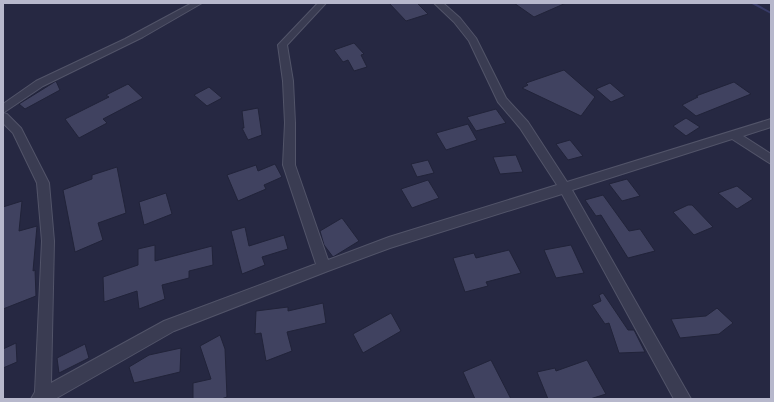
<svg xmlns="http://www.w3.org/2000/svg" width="774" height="402" font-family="Manrope,sans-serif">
<rect width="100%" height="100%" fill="#262842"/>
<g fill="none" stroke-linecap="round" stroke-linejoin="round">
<polygon fill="#383b67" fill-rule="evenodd" points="750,3 755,3 771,12 771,14"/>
</g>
<g fill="#404260" stroke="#212339">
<polygon points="389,3 417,3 428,14 406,21"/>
<polygon points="514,3 566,3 534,17"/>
<polygon points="354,43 364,54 361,55 367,67 354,71 348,60 343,62 334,50"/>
<polygon points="564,70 595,97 581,116 522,88 528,85 526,83"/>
<polygon points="56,81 60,90 25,109 19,104"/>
<polygon points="734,82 751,94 696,116 682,105 698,97 696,96"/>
<polygon points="610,83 625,96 611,102 596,89"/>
<polygon points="128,84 143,98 103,119 107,123 79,138 65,119 109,97 106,95"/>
<polygon points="209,87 222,98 207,106 194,95"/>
<polygon points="258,108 262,135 248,140 242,128 244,128 242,111"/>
<polygon points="496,109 506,123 476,131 467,117"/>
<polygon points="686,118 700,127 686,136 673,126"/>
<polygon points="468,124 477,140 446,150 436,133"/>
<polygon points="570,140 583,156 568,160 556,144"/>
<polygon points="516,155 523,172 500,174 493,157"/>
<polygon points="428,160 434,173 417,177 411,164"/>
<polygon points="275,164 282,177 264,185 266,189 238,201 227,175 256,165 258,171"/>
<polygon points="117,167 126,213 98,223 103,240 75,252 63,190 92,179 92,175"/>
<polygon points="627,179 640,196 622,201 609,184"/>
<polygon points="428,180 439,198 412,208 401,189"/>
<polygon points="737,186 753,199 737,209 718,193"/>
<polygon points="166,193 172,214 144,225 139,202"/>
<polygon points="603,195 629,231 640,229 655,251 628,258 601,215 596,216 585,200"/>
<polygon points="22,201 19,231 37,226 33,271 35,270 36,296 3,309 3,207"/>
<polygon points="688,205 692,205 713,227 694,235 673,212"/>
<polygon points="342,218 359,241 333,257 324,245 320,231"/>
<polygon points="245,227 249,246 284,235 288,249 262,257 265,265 242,274 231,231"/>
<polygon points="155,245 155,261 212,246 213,265 189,271 189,278 162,285 165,299 139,309 137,291 104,302 103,277 138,265 138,249"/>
<polygon points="571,245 584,273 556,278 544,250"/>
<polygon points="509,250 521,273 486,282 488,286 465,292 453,258 474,253 476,258"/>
<polygon points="603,293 628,330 634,330 645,352 619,353 609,323 605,324 592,305 601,301 599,295"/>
<polygon points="323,303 326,323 287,332 292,351 266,361 261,333 255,334 256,311 288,307 288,311"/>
<polygon points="717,308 733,323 719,334 680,338 671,319 706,316"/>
<polygon points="391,313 401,331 363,353 353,334"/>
<polygon points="220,335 225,349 227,397 221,399 193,399 193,383 211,379 200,346"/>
<polygon points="16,343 17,362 3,368 3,349"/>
<polygon points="85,344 89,358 59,373 57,358"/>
<polygon points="181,348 180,372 134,383 129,367 149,355"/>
<polygon points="491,360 511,399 475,399 463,372"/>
<polygon points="587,360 606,394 590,399 548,399 537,372 555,368 556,371"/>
</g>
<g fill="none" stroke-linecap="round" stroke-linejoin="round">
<g stroke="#525469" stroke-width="2">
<g id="minor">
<polygon points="192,3 202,3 143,37 43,86 3,113 3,104 36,81 125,39"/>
<polygon points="318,3 326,3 287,45 293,81 295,123 295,165 328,260 389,237 557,185 520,128 498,102 469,41 454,22 434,3 443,3 460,18 476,38 506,98 528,122 567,182 771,119 771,127 743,136 771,154 771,164 732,139 572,190 691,399 674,399 562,194 390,248 328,271 174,331 55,399 31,399 35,392 42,241 37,183 13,133 3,123 3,113 7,114 21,128 49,183 54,241 51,383 164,321 316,264 283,165 285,123 283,81 278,45"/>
</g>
</g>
<use href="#minor" fill="#3a3c52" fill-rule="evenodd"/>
</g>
<rect width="774" height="402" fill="none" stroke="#b7b8cc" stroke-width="8"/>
</svg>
